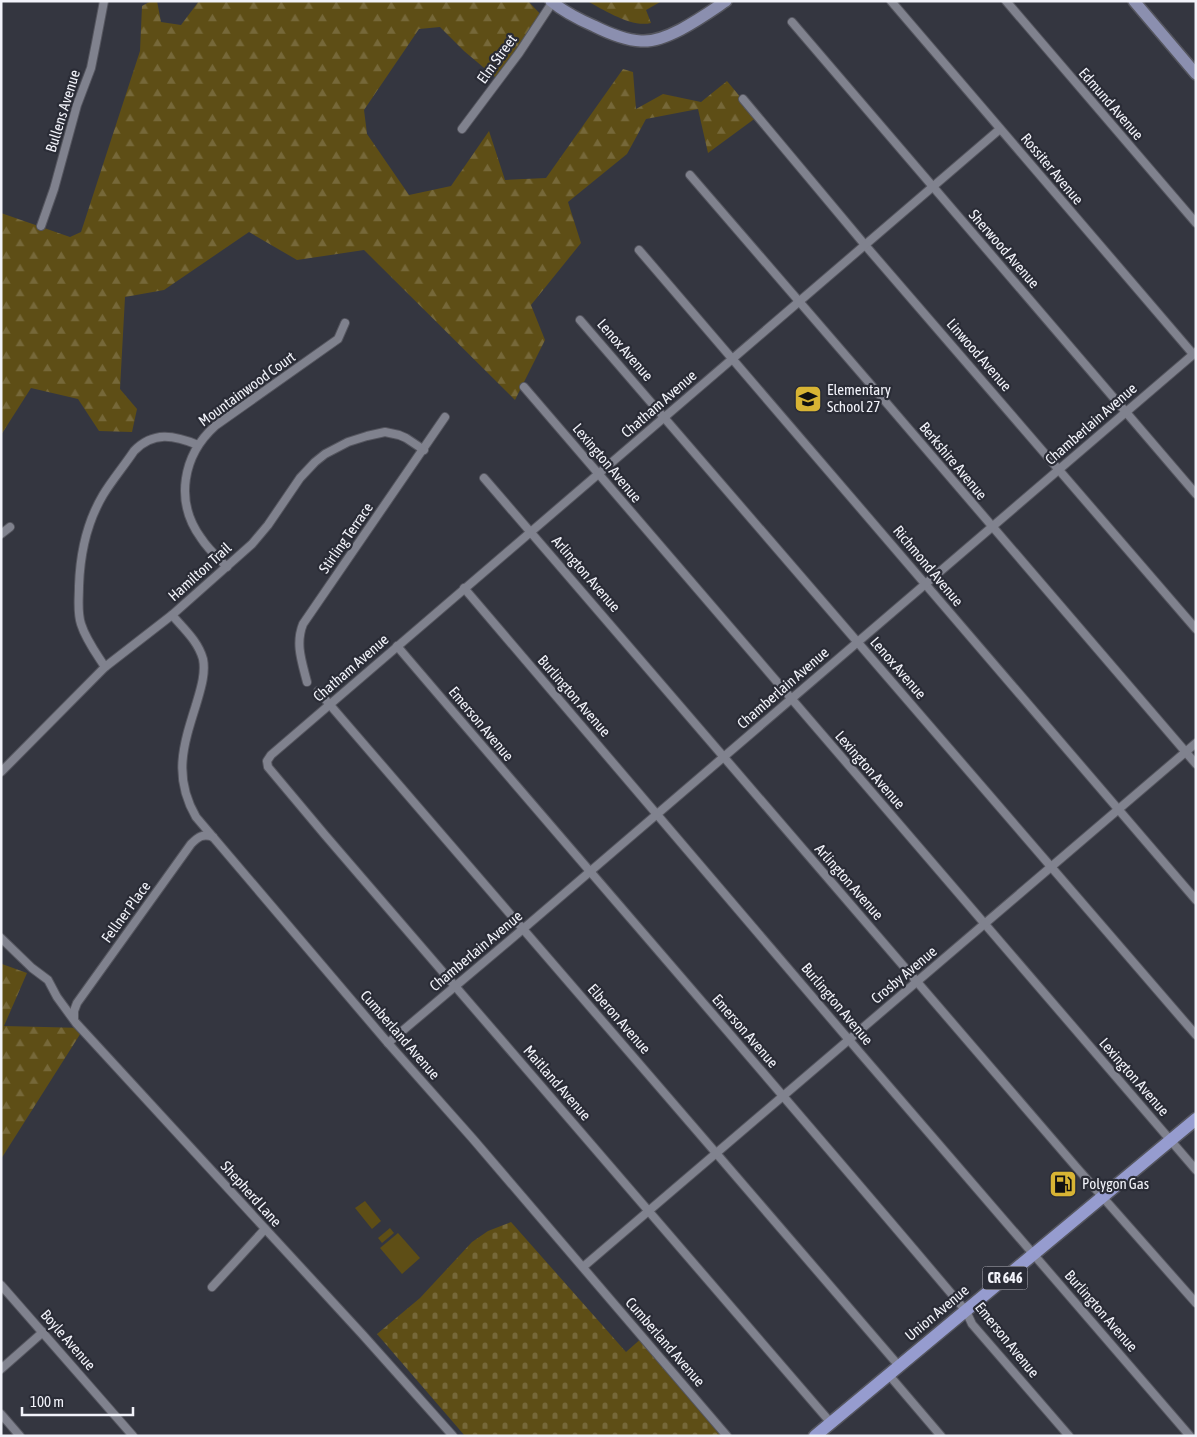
<svg xmlns="http://www.w3.org/2000/svg" width="1197" height="1437" font-family="'Asap Condensed',sans-serif">
<defs>
<pattern id="forest-firs" width="22" height="20" patternUnits="userSpaceOnUse" patternTransform="scale(1.25)"><rect width="22" height="20" fill="#5e4e16"/><path d="M5 1l3.5 6h-7zM16 11l3.5 6h-7z" fill="#766839"/></pattern>
<pattern id="cemetery-stones" width="16" height="16" patternUnits="userSpaceOnUse" patternTransform="scale(1.25)"><rect width="16" height="16" fill="#5e4e16"/><path d="M2 7V4a2 2 0 0 1 4 0v3zM10 15v-3a2 2 0 0 1 4 0v3z" fill="#766839"/></pattern>
</defs>
<rect width="100%" height="100%" fill="#343640"/>
<g fill="url(#forest-firs)">
<polygon points="151,1 157,1 161,22 181,25 199,1 528,1 544,18 502,83 464,51 440,27 419,29 364,110 367,134 409,195 451,186 489,131 505,180 546,178 623,69 633,72 636,109 663,94 701,102 727,81 757,117 708,153 698,109 646,119 627,154 568,202 581,243 531,305 545,340 515,400 364,250 297,260 249,232 164,290 125,297 120,389 137,409 132,432 99,431 78,399 31,388 1,435 1,213 70,237 81,232 140,51 142,6"/>
<path d="M 587,1 L 662,1 L 646,10 L 651,23 C 632,28 604,10 587,1 Z"/>
<polygon points="2,964 27,973 4,1026 84,1028 1,1159 1,966"/>
</g>
<polygon fill="url(#cemetery-stones)" points="511,1222 626,1352 643,1337 726,1436 465,1436 377,1334 420,1298 472,1242 488,1231"/>
<g fill="#5e4e16">
<polygon points="365,1201 381,1221 372,1229 355,1208"/>
<polygon points="390,1228 394,1233 382,1243 378,1238"/>
<polygon points="398,1233 420,1258 402,1274 380,1248"/>
</g>
<g fill="none" stroke-linecap="round" stroke-linejoin="round">
<g stroke="#54555e" stroke-width="10">
<g id="street">
<polyline points="891,1 1193,354"/>
<polyline points="1006,1 1196,223"/>
<polyline points="792,22 1196,494"/>
<polyline points="743,99 865,245 1196,629"/>
<polyline points="462,129 519,53 552,3"/>
<polyline points="690,175 866,379 1196,764"/>
<polyline points="41,226 54,189 77,105 91,68 96,43 104,1"/>
<polyline points="639,250 1196,900"/>
<polyline points="580,320 1196,1035"/>
<polyline points="524,387 1196,1170"/>
<polyline points="484,478 1077,1168 1196,1303"/>
<polyline points="1,534 10,527"/>
<path d="M 227,567 C 218,558 208,549 201,538 C 174,501 183,455 215,426 L 338,339 L 345,323"/>
<polyline points="464,588 861,1054 1190,1436"/>
<path d="M 172,615 C 184,629 198,641 203,659 C 206,674 200,691 196,705 C 183,746 173,777 196,817 L 388,1043 L 473,1139 L 727,1436"/>
<path d="M 397,646 C 586,868 778,1088 966,1311 L 972,1324 L 1069,1436"/>
<path d="M 105,667 C 96,653 86,640 81,624 C 77,612 79,599 79,586 C 80,555 87,522 103,495 C 112,480 124,466 134,451 C 153,431 174,435 198,445"/>
<path d="M 307,682 C 302,662 295,644 303,624 L 445,417"/>
<polyline points="318,691 716,1153 899,1366"/>
<polyline points="1,772 105,667 172,615 252,544 268,525 300,478 315,462 325,454 348,442 367,436 385,432 399,435 406,438 424,450"/>
<polyline points="1,938 32,968 48,980 57,997 76,1023 362,1334 453,1436"/>
<path d="M 74,1019 L 74,1011 L 77,1003 L 191,844 C 198,837 203,833 213,837"/>
<polyline points="388,1043 523,929 1196,352"/>
<polyline points="583,1267 1196,743"/>
<polyline points="1,1285 133,1436"/>
<polyline points="212,1287 265,1229"/>
<polyline points="1,1369 43,1332"/>
<polyline points="889,1375 941,1436"/>
<polyline points="1,1414 20,1436"/>
<polyline points="831,1423 325,835 268,767 267,761 271,755 1000,129"/>
</g>
</g>
<g stroke="#54555e" stroke-width="14">
<g id="secondary">
<path d="M 551,1 C 564,12 578,19 594,26 C 608,33 624,40 641,41 C 667,43 705,15 726,1"/>
<polyline points="1134,1 1196,74"/>
</g>
</g>
<g stroke="#54555e" stroke-width="15">
<polyline id="primary" points="815,1436 1196,1119"/>
</g>
<use href="#street" stroke="#80828e" stroke-width="8"/>
<use href="#secondary" stroke="#8b8faf" stroke-width="11"/>
<use href="#primary" stroke="#969ccf" stroke-width="12"/>
</g>
<defs>
<g id="school-square" transform="scale(1.4375)"><rect x="-9" y="-9" width="18" height="18" rx="4" fill="#d8b434" stroke="#2a2c36"/><path d="M0-5L7-2L0 1L-7-2ZM-4 1L0 2.5L4 1V4Q0 6-4 4Z" fill="#111"/></g>
<g id="fuel-square" transform="scale(1.4375)"><rect x="-9" y="-9" width="18" height="18" rx="4" fill="#d8b434" stroke="#2a2c36"/><path d="M-5.5-6h7V0h2V4h1.3V-2.5L3-4.5l.8-.8L6-3V5H2.5V1h-1V6h-7ZM-4.2-4.7v3.2H.2V-4.7Z" fill="#111"/></g>
</defs>
<g fill-rule="evenodd">
<use href="#school-square" x="808" y="399"/>
<use href="#fuel-square" x="1063" y="1184"/>
</g>
<g text-anchor="middle" stroke-width="4.5" stroke-linejoin="round" paint-order="stroke">
<rect fill="#2a2c36" stroke="#b6b7bf" stroke-width="1" x="982.5" y="1266.5" width="45" height="23" rx="4"/>
<g font-size="14" font-weight="bold" fill="#f2f3fa">
<text x="1005" y="1283">CR 646</text>
</g>
<g font-size="15" fill="#f2f3fa" stroke="#2a2c36">
<text transform="translate(497 59) rotate(-54)" y="5">Elm Street</text>
<text transform="translate(1111 104) rotate(49)" y="5">Edmund Avenue</text>
<text transform="translate(63 111) rotate(-73)" y="5">Bullens Avenue</text>
<text transform="translate(1052 169) rotate(50)" y="5">Rossiter Avenue</text>
<text transform="translate(1004 249) rotate(49)" y="5">Sherwood Avenue</text>
<text transform="translate(625 350) rotate(49)" y="5">Lenox Avenue</text>
<text transform="translate(979 355) rotate(49)" y="5">Linwood Avenue</text>
<text transform="translate(247 389) rotate(-36)" y="5">Mountainwood Court</text>
<text transform="translate(659 404) rotate(-41)" y="5">Chatham Avenue</text>
<text transform="translate(1091 424) rotate(-41)" y="5">Chamberlain Avenue</text>
<text transform="translate(953 461) rotate(50)" y="5">Berkshire Avenue</text>
<text transform="translate(607 463) rotate(50)" y="5">Lexington Avenue</text>
<text transform="translate(346 538) rotate(-55)" y="5">Stirling Terrace</text>
<text transform="translate(928 566) rotate(50)" y="5">Richmond Avenue</text>
<text transform="translate(200 572) rotate(-42)" y="5">Hamilton Trail</text>
<text transform="translate(586 574) rotate(49)" y="5">Arlington Avenue</text>
<text transform="translate(351 668) rotate(-41)" y="5">Chatham Avenue</text>
<text transform="translate(898 668) rotate(49)" y="5">Lenox Avenue</text>
<text transform="translate(783 688) rotate(-41)" y="5">Chamberlain Avenue</text>
<text transform="translate(574 696) rotate(49)" y="5">Burlington Avenue</text>
<text transform="translate(481 724) rotate(50)" y="5">Emerson Avenue</text>
<text transform="translate(870 770) rotate(49)" y="5">Lexington Avenue</text>
<text transform="translate(849 882) rotate(49)" y="5">Arlington Avenue</text>
<text transform="translate(126 912) rotate(-54)" y="5">Fellner Place</text>
<text transform="translate(476 951) rotate(-40)" y="5">Chamberlain Avenue</text>
<text transform="translate(904 975) rotate(-40)" y="5">Crosby Avenue</text>
<text transform="translate(837 1004) rotate(50)" y="5">Burlington Avenue</text>
<text transform="translate(619 1019) rotate(49)" y="5">Elberon Avenue</text>
<text transform="translate(745 1031) rotate(49)" y="5">Emerson Avenue</text>
<text transform="translate(400 1035) rotate(49)" y="5">Cumberland Avenue</text>
<text transform="translate(1134 1077) rotate(49)" y="5">Lexington Avenue</text>
<text transform="translate(557 1083) rotate(49)" y="5">Maitland Avenue</text>
<text transform="translate(251 1194) rotate(48)" y="5">Shepherd Lane</text>
<text transform="translate(1101 1311) rotate(49)" y="5">Burlington Avenue</text>
<text transform="translate(937 1313) rotate(-40)" y="5">Union Avenue</text>
<text transform="translate(68 1340) rotate(49)" y="5">Boyle Avenue</text>
<text transform="translate(1007 1340) rotate(51)" y="5">Emerson Avenue</text>
<text transform="translate(665 1342) rotate(49)" y="5">Cumberland Avenue</text>
</g>
<g font-size="15" fill="#f2f3fa" stroke="#2a2c36" text-anchor="start">
<text x="827" y="395">Elementary<tspan x="827" dy="17">School 27</tspan></text>
<text x="1082" y="1189">Polygon Gas</text>
</g>
</g>
<rect width="1197" height="1437" fill="none" stroke="#f2f3fa" stroke-width="5"/>
<path d="M22 1407v8h111v-8" fill="none" stroke="#f2f3fa" stroke-width="2.5"/>
<text x="30" y="1407" font-size="15" fill="#f2f3fa" stroke="#2a2c36" stroke-width="4" paint-order="stroke">100 m</text>
</svg>
